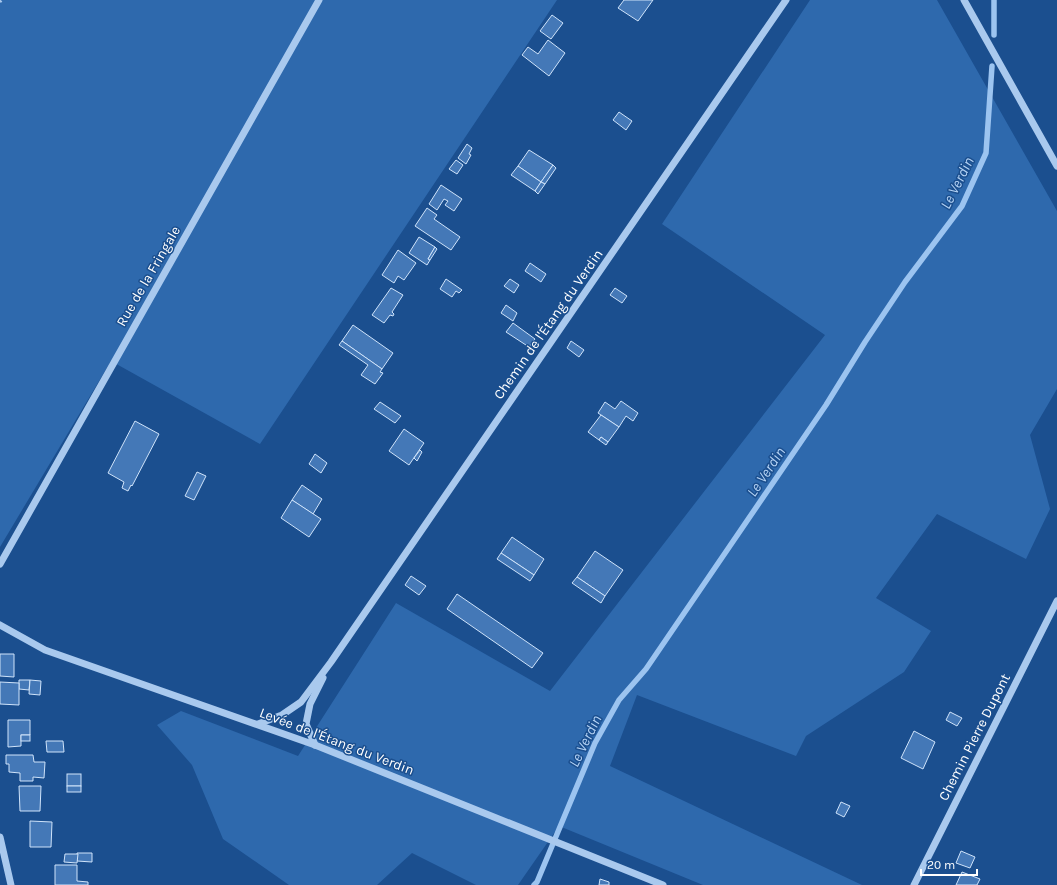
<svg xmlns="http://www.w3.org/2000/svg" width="1057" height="885" font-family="Karla,sans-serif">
<rect width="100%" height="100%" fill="#1b4f8f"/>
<g fill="#2e69ad">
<polygon points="0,0 557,0 260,444 111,361 0,547"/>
<polygon points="810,0 937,0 1057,211 1057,389 1030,435 1050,509 1026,559 937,514 876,598 931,631 904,672 806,736 796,756 637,695 610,766 862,885 703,885 559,826 518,885 476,885 412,853 377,885 289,885 223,839 192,765 157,725 181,711 298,756 396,603 550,691 825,335 662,224"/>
</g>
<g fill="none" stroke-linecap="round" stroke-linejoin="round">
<g stroke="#9cc4f0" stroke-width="5.5">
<polyline points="994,35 994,0"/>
<polyline points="534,885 537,882 595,743 619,700 646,669 826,405 865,342 905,282 962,206 986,153 992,66"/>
</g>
</g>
<g fill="#4478b7" stroke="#cfe3fa">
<polygon points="624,0 653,0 638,21 618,8"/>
<polygon points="552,15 563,23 551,39 540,31"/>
<polygon points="548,40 565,53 549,76 522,55 528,47 538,54"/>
<polygon points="619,112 632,121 626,130 613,120"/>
<polygon points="467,144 472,148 469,154 471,155 466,164 458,158"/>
<polygon points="529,150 553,165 541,182 518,166"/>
<polygon points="456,160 463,165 457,174 449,169"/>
<polygon points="553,165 556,168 545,184 541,182"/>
<polygon points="518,166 541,182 535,191 511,175"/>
<polygon points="541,182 545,184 538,194 535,191"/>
<polygon points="441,185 462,199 454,211 445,205 448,201 444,199 437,210 429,204"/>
<polygon points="427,208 437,215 434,219 460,237 451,250 415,226"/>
<polygon points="419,237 435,247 428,259 430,260 427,265 409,253"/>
<polygon points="435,247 437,249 430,260 428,259"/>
<polygon points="398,250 416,263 404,280 398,276 394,283 382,275"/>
<polygon points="530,263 546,274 541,282 525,271"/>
<polygon points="446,279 462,290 459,293 456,291 452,297 440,289"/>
<polygon points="510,279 519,285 514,293 504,286"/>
<polygon points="391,288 403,295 392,312 394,314 393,316 390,315 384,323 372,315"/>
<polygon points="615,288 627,296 622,303 610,295"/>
<polygon points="506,305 517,313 513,321 501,313"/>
<polygon points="513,323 535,339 529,347 506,332"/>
<polygon points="353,325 393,353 382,369 342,341"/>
<polygon points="342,341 382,369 380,372 383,373 375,384 361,375 368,365 339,345"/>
<polygon points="571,341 584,350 579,357 567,348"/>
<polygon points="621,401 638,413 633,421 626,416 619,427 598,413 605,402 615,409"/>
<polygon points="380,402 401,416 395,423 374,409"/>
<polygon points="601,415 619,427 608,442 601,437 599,440 588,432"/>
<polygon points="135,421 159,434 132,486 131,485 128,491 122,488 124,482 108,473"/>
<polygon points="404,429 424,443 409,465 389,451"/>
<polygon points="601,437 608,442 606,445 599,440"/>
<polygon points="420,450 422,452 417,461 414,458"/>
<polygon points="315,454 327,463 321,473 309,464"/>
<polygon points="197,472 206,476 194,500 185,496"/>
<polygon points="302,485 322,499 313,514 292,500"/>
<polygon points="292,500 321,519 309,537 281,518"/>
<polygon points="512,537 544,559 534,575 501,553"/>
<polygon points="595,551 623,570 605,596 577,577"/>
<polygon points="501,553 534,575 530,581 497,559"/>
<polygon points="411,576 426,586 419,595 405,585"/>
<polygon points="577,577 605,596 601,603 572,583"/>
<polygon points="457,594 543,653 532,668 447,609"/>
<polygon points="0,654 14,654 14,677 0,676"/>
<polygon points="19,680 30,680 29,690 19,689"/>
<polygon points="30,680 41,681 40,695 29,694"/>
<polygon points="0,682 19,683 19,705 0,704"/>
<polygon points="950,712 962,718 957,726 946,720"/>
<polygon points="8,720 30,720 30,735 21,735 21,746 8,747"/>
<polygon points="914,731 935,742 923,769 901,758"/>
<rect x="21" y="735" width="9" height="6"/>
<polygon points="46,741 63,741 64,752 47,752"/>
<polygon points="6,755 33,755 34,762 45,762 44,778 33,777 33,781 20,781 20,773 9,772 9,764 6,764"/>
<rect x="67" y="774" width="14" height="12"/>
<polygon points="19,786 41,786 40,811 20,811"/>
<rect x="67" y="786" width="14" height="6"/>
<polygon points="841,802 850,806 844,817 836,813"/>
<polygon points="30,821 52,822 51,847 30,847"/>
<polygon points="961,851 975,857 970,868 956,863"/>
<polygon points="77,853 92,853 92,862 77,861"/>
<polygon points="65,854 78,854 77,863 64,862"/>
<polygon points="55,865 77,865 77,881 88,882 88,885 55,885"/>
<polygon points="962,872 980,879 977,885 956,885"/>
<polygon points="600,879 609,882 609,885 599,885"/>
</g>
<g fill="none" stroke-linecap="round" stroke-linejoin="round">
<polyline stroke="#a9c9ee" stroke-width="2.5" stroke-dasharray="2 3" stroke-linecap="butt" points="0,2 2,0"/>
<g stroke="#a9c9ee" stroke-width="7">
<polyline points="964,0 1057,166"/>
<polyline points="0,564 319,0"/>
<polyline points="0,625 45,650 315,745 663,885"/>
<polyline points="258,724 282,715 301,702 331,662 786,0"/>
<polyline points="315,745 306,724 310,704 323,678"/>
<polyline points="0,837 11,885"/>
<polyline points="914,885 1057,601"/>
</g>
</g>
<g text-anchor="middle" stroke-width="3" stroke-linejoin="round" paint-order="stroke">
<g font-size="14" fill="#fff" stroke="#1b4f8f">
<text transform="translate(148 276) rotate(-60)" y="5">Rue de la Fringale</text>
<text transform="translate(548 324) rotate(-55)" y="5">Chemin de l'Étang du Verdin</text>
<text transform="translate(974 737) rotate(-63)" y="5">Chemin Pierre Dupont</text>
<text transform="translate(337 741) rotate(21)" y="5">Levée de l'Étang du Verdin</text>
</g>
<g font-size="15" font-style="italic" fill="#b5d3f5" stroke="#1b4f8f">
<text transform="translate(957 183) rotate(-63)" y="5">Le Verdin</text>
<text transform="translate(766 472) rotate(-56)" y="5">Le Verdin</text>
<text transform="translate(585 741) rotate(-64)" y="5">Le Verdin</text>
</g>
</g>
<path d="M921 869v6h56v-6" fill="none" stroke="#ffffff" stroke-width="2"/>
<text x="927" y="869" font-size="12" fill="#ffffff" stroke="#1b4f8f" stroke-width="3" paint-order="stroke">20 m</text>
</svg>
